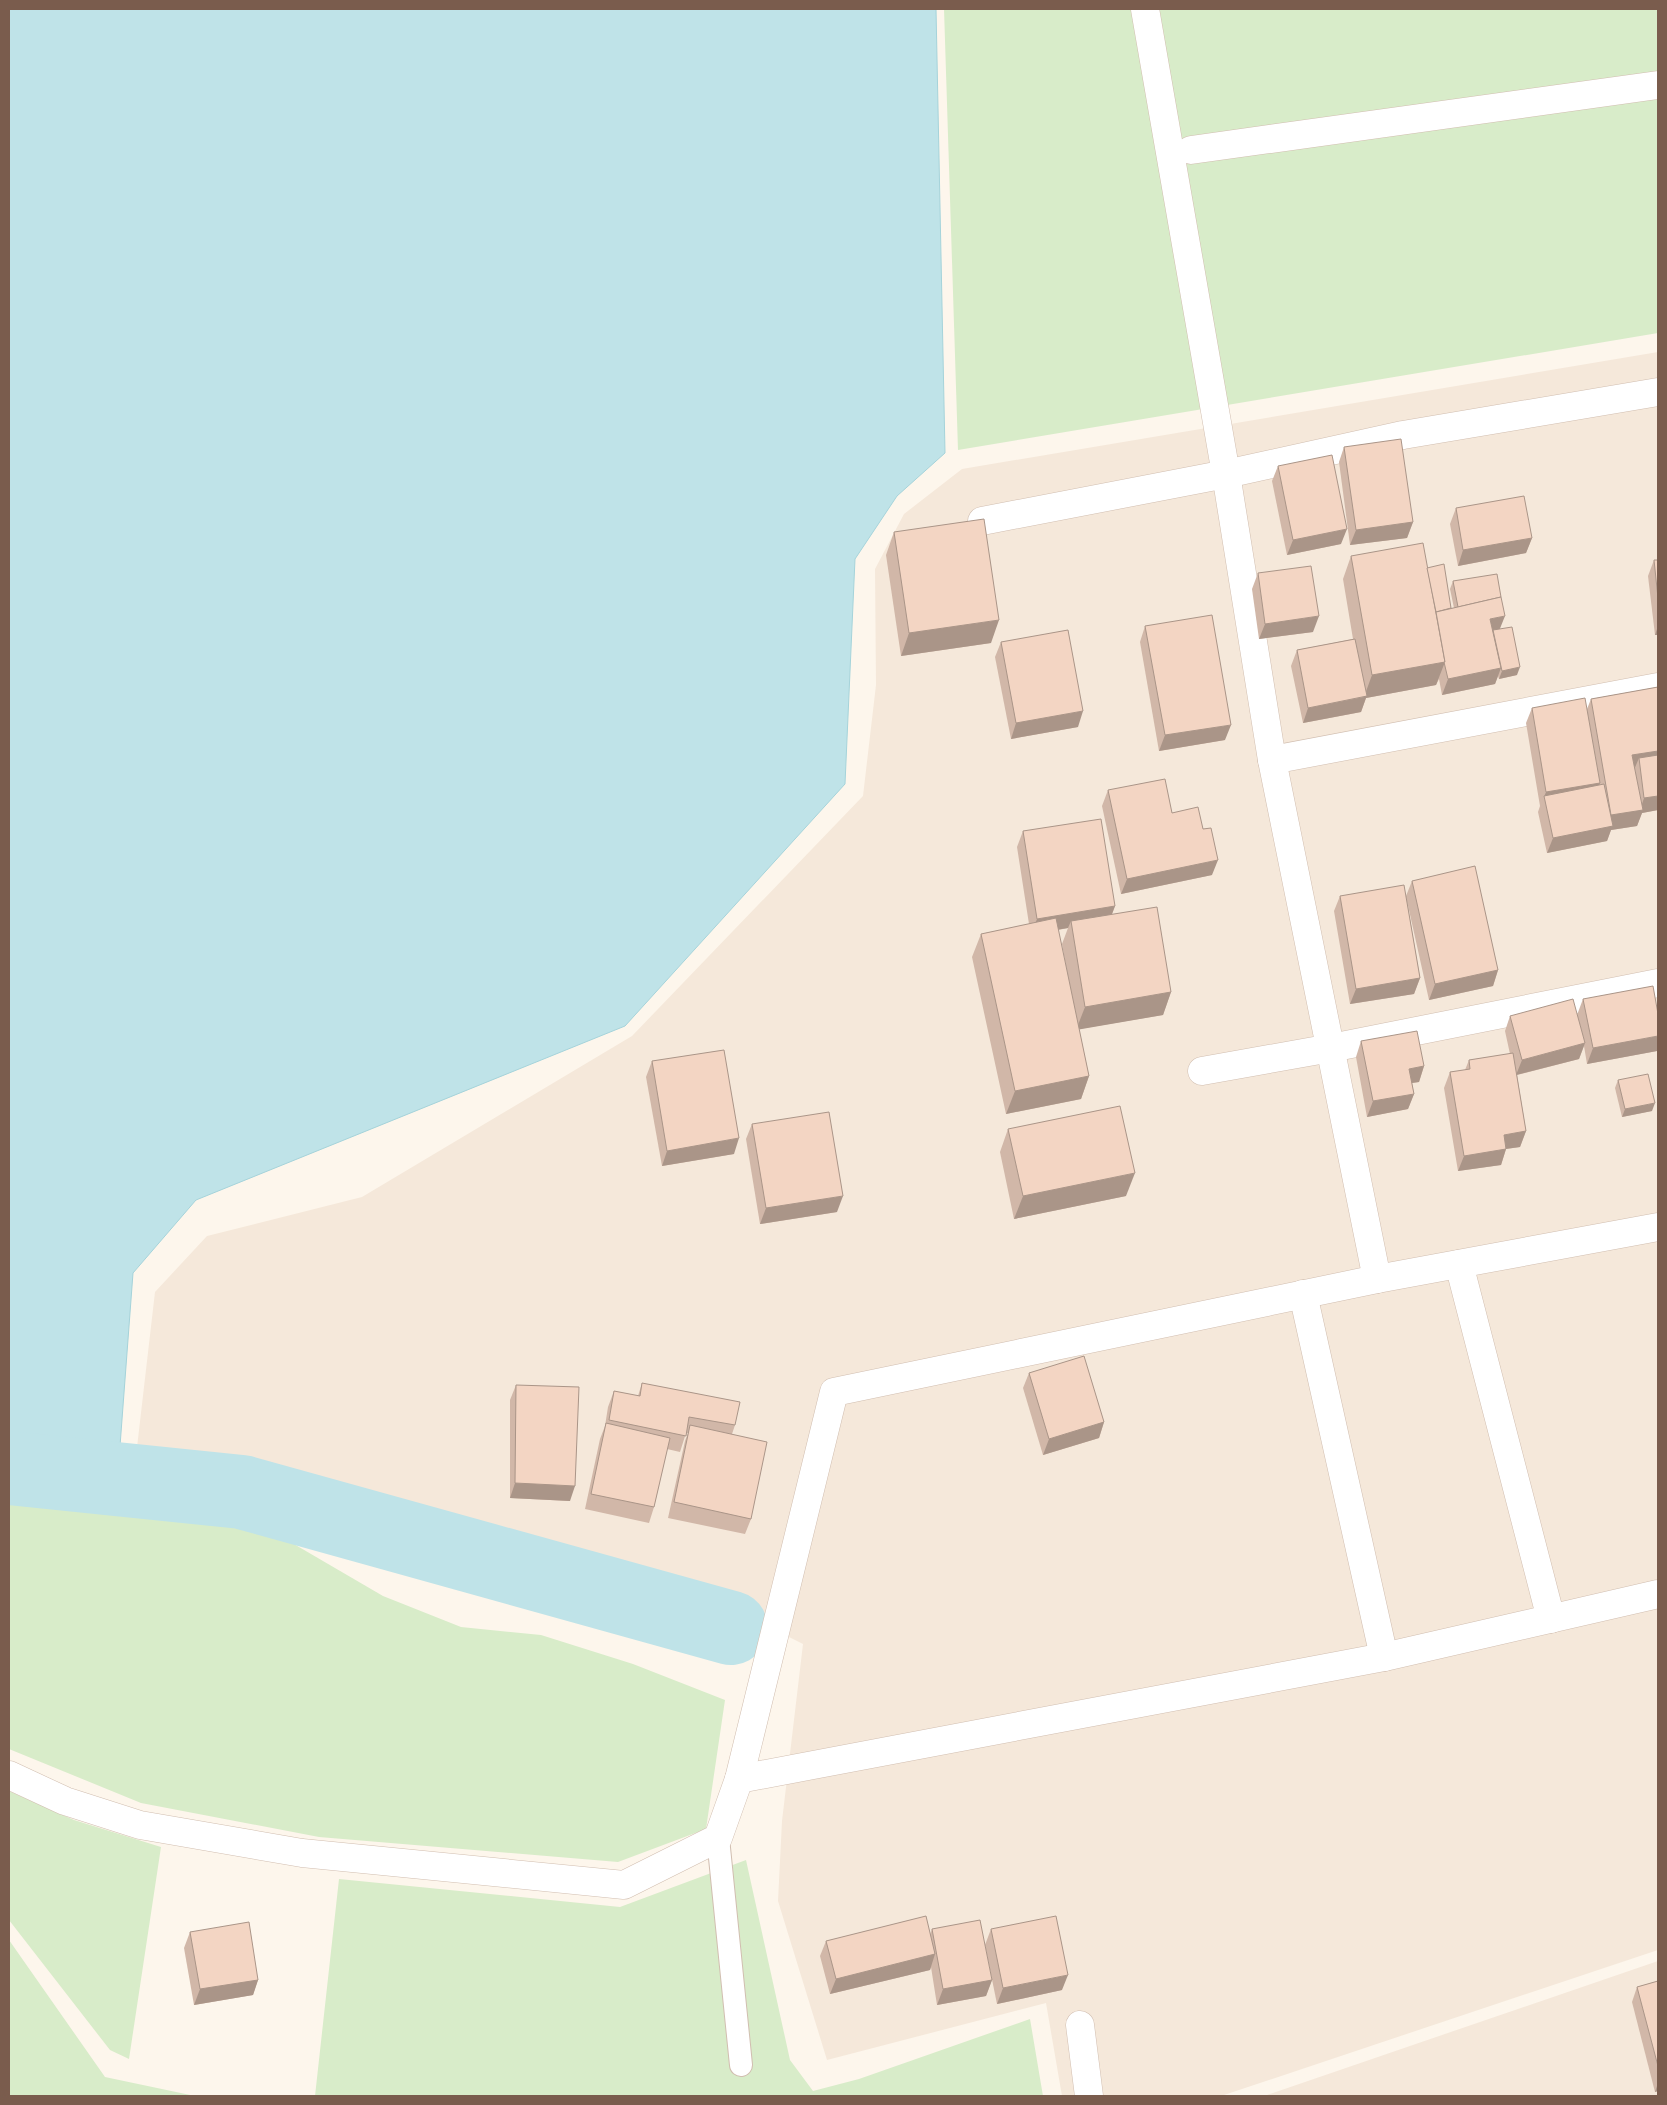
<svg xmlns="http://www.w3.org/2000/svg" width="1667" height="2105" font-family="Jost,sans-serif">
<rect width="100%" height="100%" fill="#fdf6ec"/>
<g fill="#f5e8da">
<polygon points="1658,352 1658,1950 1221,2096 1062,2096 1046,2003 827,2060 778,1901 782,1821 803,1644 737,1611 493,1533 136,1456 155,1292 207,1236 362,1197 632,1036 863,796 876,685 875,569 904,514 962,469"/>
<polygon points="1658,1961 1658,2096 1264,2096"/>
</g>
<g fill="#d8ecc9">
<polygon points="944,9 1658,9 1658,333 958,450"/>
<polygon points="9,1492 251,1519 383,1596 461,1627 541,1635 633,1664 725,1700 706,1829 618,1862 319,1837 141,1803 9,1749"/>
<polygon points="9,1791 74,1820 161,1847 129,2059 110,2050 9,1920"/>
<polygon points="746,1860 790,2060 813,2091 859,2079 1030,2019 1043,2096 315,2096 339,1879 620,1907"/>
<polygon points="9,1940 105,2077 195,2096 9,2096"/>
</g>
<polygon fill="#bfe3e8" stroke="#a5d3da" points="9,9 936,9 945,453 897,496 855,559 845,784 625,1026 196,1200 133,1273 120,1446 9,1435"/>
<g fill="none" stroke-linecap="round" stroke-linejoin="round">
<polyline stroke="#bfe3e8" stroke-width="74" points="9,1468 242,1492 731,1628"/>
<g stroke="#d1beb0" stroke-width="24">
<polyline id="lane" points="718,1838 741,2065"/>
</g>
<g stroke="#d1beb0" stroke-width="29">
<g id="street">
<polyline points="1145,9 1226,474 1272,760 1377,1279"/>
<polyline points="1191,150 1658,85"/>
<polyline points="982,521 1226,474 1403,435 1658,392"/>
<polyline points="1272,760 1658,687"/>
<polyline points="1202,1071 1331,1048 1658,983"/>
<polyline points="1459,1264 1551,1619"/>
<polyline points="1303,1294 1384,1657"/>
<polyline points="9,1775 65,1801 140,1825 302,1853 624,1885 718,1838 739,1779 834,1392 1377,1279 1658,1227"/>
<polyline points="739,1779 1384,1657 1658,1594"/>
<polyline points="1080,2025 1089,2096"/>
</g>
</g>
<use href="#lane" stroke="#fff" stroke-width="22"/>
<use href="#street" stroke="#fff" stroke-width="28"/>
</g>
<g fill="#d1b7a8" fill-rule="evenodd">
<polygon points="1344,447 1413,522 1407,538 1350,545 1339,462"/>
<polygon points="1278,466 1341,544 1287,555 1272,481"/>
<polygon points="1456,508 1532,538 1526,553 1458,566 1450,524"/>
<polygon points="894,532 991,643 901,656 886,555"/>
<polygon points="1351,556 1427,568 1451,608 1454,608 1450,589 1453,581 1500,629 1517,675 1499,679 1498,676 1495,684 1442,695 1439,679 1436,685 1366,698 1361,712 1303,723 1291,666 1297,650 1353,639 1343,579"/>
<polygon points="1654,560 1658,560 1658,635 1655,635 1648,576"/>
<polygon points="1258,573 1313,632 1259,639 1252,589"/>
<polygon points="1145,626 1225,740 1159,751 1140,642"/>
<polygon points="1001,642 1078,727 1011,739 995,657"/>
<polygon points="1658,687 1658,810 1642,813 1637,826 1611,830 1607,841 1547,853 1538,812 1540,806 1526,723 1532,708 1587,709 1591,699"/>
<polygon points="1108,790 1172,813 1212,875 1121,894 1102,806"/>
<path d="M 1023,831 L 1115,906 L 1112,914 L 1171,992 L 1163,1015 L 1079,1029 L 1089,1076 L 1081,1099 L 1006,1114 L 972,957 L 981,934 L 1029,924 L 1017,847 ZM 1068,928 L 1062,944 L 1067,972 L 1058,930 Z"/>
<polygon points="1412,881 1498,970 1493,986 1429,1000 1407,901 1420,978 1414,994 1350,1004 1334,911 1340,896 1406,896"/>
<polygon points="1583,999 1657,1051 1587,1064 1584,1046 1579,1059 1517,1075 1526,1131 1520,1147 1506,1149 1501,1165 1458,1171 1444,1088 1450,1072 1465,1070 1469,1060 1510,1054 1505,1031 1510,1016 1577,1015"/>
<polygon points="1361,1041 1424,1066 1419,1082 1412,1083 1414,1094 1408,1109 1367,1117 1356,1057"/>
<polygon points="652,1061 734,1154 662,1166 646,1077"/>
<polygon points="1618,1080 1652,1111 1622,1117 1615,1088"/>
<polygon points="752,1124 837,1212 760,1224 746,1139"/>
<polygon points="1008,1129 1126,1196 1014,1219 1000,1152"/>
<polygon points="1029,1373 1104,1422 1099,1438 1043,1455 1023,1388"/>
<polygon points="642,1383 735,1425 732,1434 751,1519 745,1534 668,1518 685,1441 688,1433 686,1433 680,1452 667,1449 654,1507 649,1523 585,1509 600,1439 605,1426 608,1407 614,1391 638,1396"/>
<polygon points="516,1385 570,1501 510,1498 510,1400"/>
<polygon points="932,1929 992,1980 986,1996 937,2005 931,1967 930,1970 830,1994 820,1956 826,1941 930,1935"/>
<polygon points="991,1929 1062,1990 997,2004 985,1945"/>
<polygon points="190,1932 258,1980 253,1995 194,2005 184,1948"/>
<polygon points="1658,1981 1658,2091 1655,2092 1632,2002 1637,1987"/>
</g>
<g fill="#aa9588">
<polygon points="1413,522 1407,538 1350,545 1356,530"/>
<polygon points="1347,529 1341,544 1287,555 1293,540"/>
<polygon points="1532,538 1526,553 1458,566 1463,550"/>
<polygon points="1319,616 1313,632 1259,639 1265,624"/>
<polygon points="1505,616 1499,631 1493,633 1490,619"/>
<polygon points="999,620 991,643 901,656 909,633"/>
<polygon points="1658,626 1658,635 1655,635"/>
<polygon points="1445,662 1436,685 1366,698 1361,712 1303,723 1308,708 1364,697 1372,675"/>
<polygon points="1520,667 1517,675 1499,679 1502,671"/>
<polygon points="1501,668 1495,684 1442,695 1448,679"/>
<polygon points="1083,711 1078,727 1011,739 1016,723"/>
<polygon points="1231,725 1225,740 1159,751 1165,735"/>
<polygon points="1658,751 1658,766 1639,758 1634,770 1632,755"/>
<polygon points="1600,783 1595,798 1544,797 1546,792"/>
<polygon points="1658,796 1658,810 1642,813 1637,826 1611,830 1607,841 1547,853 1553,838 1607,827 1611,815 1640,810 1644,798"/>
<polygon points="1218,860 1212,875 1121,894 1127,879"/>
<polygon points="1115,906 1109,922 1071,921 1068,928 1031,934 1037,919"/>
<polygon points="1498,970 1493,986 1429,1000 1435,984"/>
<polygon points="1420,978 1414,994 1350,1004 1356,989"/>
<polygon points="1171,992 1163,1015 1076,1030 1085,1007"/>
<polygon points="1658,1036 1658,1046 1657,1051 1587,1064 1593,1048"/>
<polygon points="1585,1043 1579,1059 1516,1075 1522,1060"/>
<polygon points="1424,1066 1419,1082 1404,1084 1409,1069"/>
<polygon points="1089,1076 1081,1099 1006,1114 1015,1091"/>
<polygon points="1414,1094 1408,1109 1367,1117 1373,1101"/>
<polygon points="1655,1103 1652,1111 1622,1117 1625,1109"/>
<polygon points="1526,1131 1520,1147 1498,1150 1504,1135"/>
<polygon points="739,1138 734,1154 662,1166 667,1151"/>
<polygon points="1506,1149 1501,1165 1458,1171 1464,1156"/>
<polygon points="1135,1173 1126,1196 1014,1219 1023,1196"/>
<polygon points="843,1196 837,1212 760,1224 766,1208"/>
<polygon points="1104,1422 1099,1438 1043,1455 1049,1439"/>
<polygon points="515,1483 575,1486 570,1501 510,1498"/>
<polygon points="935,1954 930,1970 830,1994 836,1979"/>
<polygon points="1068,1975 1062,1990 997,2004 1003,1988"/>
<polygon points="258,1980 253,1995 194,2005 200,1989"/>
<polygon points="992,1980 986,1996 937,2005 943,1989"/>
<polygon points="1658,2083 1658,2091 1655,2092"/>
</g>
<g fill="#f3d5c3" stroke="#aa9588">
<polygon points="1401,439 1413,522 1356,530 1344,447"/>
<polygon points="1332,455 1347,529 1293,540 1278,466"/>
<polygon points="1524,496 1532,538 1463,550 1456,508"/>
<polygon points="984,519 999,620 909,633 894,532"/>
<polygon points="1423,543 1445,662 1372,675 1351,556"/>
<polygon points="1654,560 1658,560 1658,598"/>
<polygon points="1444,564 1451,608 1436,612 1427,568"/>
<polygon points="1311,566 1319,616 1265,624 1258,573"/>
<polygon points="1497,574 1501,597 1458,607 1453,581"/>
<polygon points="1501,597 1505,616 1490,619 1501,668 1448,679 1444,662 1445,662 1436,612"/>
<polygon points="1212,615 1231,725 1165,735 1145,626"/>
<polygon points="1512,627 1520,667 1502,671 1493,630"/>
<polygon points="1068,630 1083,711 1016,723 1001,642"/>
<polygon points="1355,639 1367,696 1308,708 1297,650"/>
<polygon points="1658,687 1658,751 1632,755 1643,810 1611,815 1591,699"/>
<polygon points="1585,698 1600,783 1546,792 1532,708"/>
<polygon points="1658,755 1658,796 1644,798 1639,758"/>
<polygon points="1165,779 1172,813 1198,807 1203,829 1211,828 1218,860 1127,879 1108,790"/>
<polygon points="1604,784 1613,826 1553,838 1544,796"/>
<polygon points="1101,819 1115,906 1037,919 1023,831"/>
<polygon points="1475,866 1498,970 1435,984 1412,881"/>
<polygon points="1404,885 1420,978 1356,989 1340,896"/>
<polygon points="1157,907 1171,992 1085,1007 1071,921"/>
<polygon points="1056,918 1089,1076 1015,1091 981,934"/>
<polygon points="1653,986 1658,1014 1658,1036 1593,1048 1583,999"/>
<polygon points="1573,999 1585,1043 1522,1060 1510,1016"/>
<polygon points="1417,1031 1424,1066 1409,1069 1414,1094 1373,1101 1361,1041"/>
<polygon points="724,1050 739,1138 667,1151 652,1061"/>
<polygon points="1513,1053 1526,1131 1504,1135 1506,1149 1464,1156 1450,1072 1470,1069 1469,1060"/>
<polygon points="1648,1074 1655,1103 1625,1109 1618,1080"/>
<polygon points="1120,1106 1135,1173 1023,1196 1008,1129"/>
<polygon points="829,1112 843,1196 766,1208 752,1124"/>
<polygon points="1084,1356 1104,1422 1049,1439 1029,1373"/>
<polygon points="642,1383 740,1402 735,1425 689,1417 686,1436 609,1420 614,1391 640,1396"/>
<polygon points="516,1385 579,1387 575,1486 515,1483"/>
<polygon points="606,1423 670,1438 654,1507 591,1494"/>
<polygon points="690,1425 767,1442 751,1519 674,1502"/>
<polygon points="926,1916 935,1954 836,1979 826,1941"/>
<polygon points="1056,1916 1068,1975 1003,1988 991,1929"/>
<polygon points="980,1920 992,1980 943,1989 932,1929"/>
<polygon points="249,1922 258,1980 200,1989 190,1932"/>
<polygon points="1658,1981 1658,2066 1637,1987"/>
</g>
<rect width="1667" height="2105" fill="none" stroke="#7a5c4d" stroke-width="20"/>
</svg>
